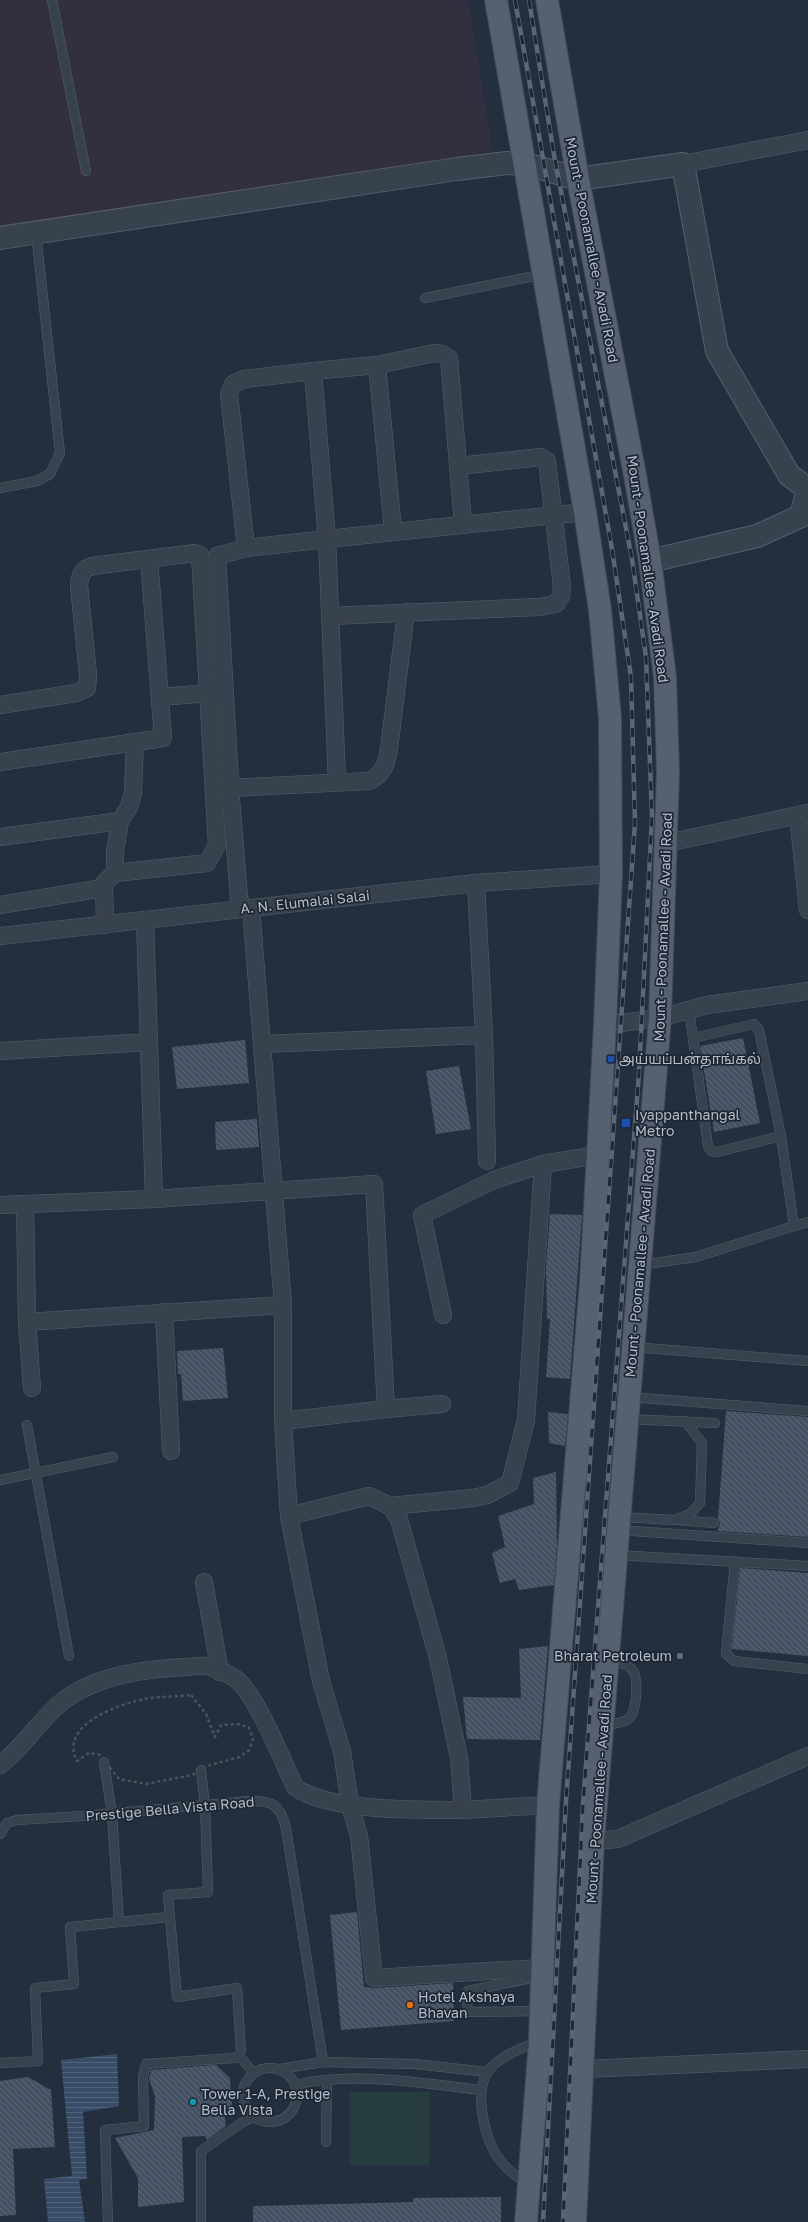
<svg xmlns="http://www.w3.org/2000/svg" width="808" height="2222" font-family="'Golos Text','Noto Sans Tamil',sans-serif">
<defs>
<pattern id="water-rules" width="6" height="5" patternUnits="userSpaceOnUse"><rect width="6" height="5" fill="#394c67"/><path d="M0 2.5h6" fill="none" stroke="#53647b"/></pattern>
<pattern id="building-back-hatch" width="6" height="6" patternUnits="userSpaceOnUse"><rect width="6" height="6" fill="#455162"/><path d="M-1 5l2 2M0 0l6 6M5-1l2 2" fill="none" stroke="#5d6877"/></pattern>
</defs>
<rect width="100%" height="100%" fill="#242f3e"/>
<polygon fill="#32303f" points="0,0 468,0 493,151 0,230"/>
<polygon fill="#263c3f" points="349,2092 430,2092 429,2165 350,2165"/>
<polygon fill="url(#water-rules)" points="117,2054 119,2106 83,2112 87,2179 79,2180 85,2222 48,2222 44,2179 72,2176 61,2060"/>
<g fill="url(#building-back-hatch)">
<polygon points="743,1038 760,1123 714,1132 700,1046"/>
<polygon points="245,1040 249,1083 177,1089 172,1047"/>
<polygon points="459,1066 471,1129 436,1134 426,1071"/>
<polygon points="257,1119 259,1147 216,1150 215,1122"/>
<polygon points="550,1214 582,1215 570,1379 546,1377 550,1319 547,1319 546,1268"/>
<polygon points="223,1348 228,1398 183,1401 181,1374 178,1374 177,1351"/>
<polygon points="726,1411 808,1417 808,1537 718,1531 720,1523 718,1519"/>
<polygon points="548,1412 568,1414 565,1446 549,1443"/>
<polygon points="556,1472 557,1545 554,1585 519,1590 515,1579 500,1583 492,1553 505,1547 498,1516 534,1504 533,1478"/>
<polygon points="740,1568 808,1573 808,1656 732,1649"/>
<polygon points="548,1646 540,1740 467,1739 463,1697 521,1698 519,1649"/>
<polygon points="357,1912 364,1987 375,1988 453,1983 454,2021 341,2030 330,1915"/>
<polygon points="216,2065 230,2078 232,2109 224,2111 226,2126 207,2140 205,2136 182,2137 184,2202 138,2207 138,2178 115,2138 154,2130 155,2096 149,2079 151,2070"/>
<polygon points="28,2077 51,2090 55,2147 13,2149 16,2215 0,2216 0,2081"/>
<polygon points="501,2197 501,2222 253,2222 253,2206 413,2202 413,2198"/>
</g>
<g fill="none" stroke-linecap="round" stroke-linejoin="round">
<g stroke="#565f6c" stroke-width="10">
<g id="service">
<polyline points="52,0 86,171"/>
<polyline points="425,298 544,274"/>
<polyline points="0,488 37,481 50,474 60,453 36,233"/>
<polyline points="689,1010 708,1146 711,1151 717,1152 781,1136"/>
<polyline points="794,1226 808,1222"/>
<polyline points="640,1265 696,1257 794,1226 781,1136 759,1030 754,1024 693,1038"/>
<polyline points="633,1347 808,1361"/>
<polyline points="629,1397 808,1411"/>
<polyline points="627,1419 715,1423"/>
<polyline points="27,1425 69,1656"/>
<polyline points="0,1480 113,1457"/>
<polyline points="619,1517 675,1520 690,1514 700,1503 702,1443 685,1421"/>
<polyline points="678,1520 714,1523"/>
<polyline points="618,1530 808,1543"/>
<polyline points="616,1555 808,1566"/>
<polyline points="735,1561 726,1654 734,1661 808,1669"/>
<path d="M 602,1725 C 611,1724 619,1724 627,1720 C 637,1714 639,1680 633,1671 C 627,1663 616,1662 607,1661"/>
<polyline points="104,1762 112,1814 119,1922"/>
<path d="M 0,1834 L 7,1823 L 17,1820 L 83,1816 L 249,1801 C 273,1801 280,1804 286,1828 L 323,2062"/>
<polyline points="541,1976 468,1991 467,2012 541,2011"/>
<polyline points="239,2056 254,2073"/>
<polyline points="0,2063 38,2061 35,1988 74,1984 70,1927 170,1917"/>
<circle cx="270" cy="2095" r="27"/>
<polyline points="280,2069 323,2062 415,2064 487,2072"/>
<path d="M 295,2085 C 351,2071 423,2083 480,2090"/>
<polyline points="326,2142 327,2081"/>
<path d="M 529,2183 C 518,2178 507,2170 500,2160 C 485,2141 474,2095 487,2073 C 496,2058 524,2046 539,2042"/>
<polyline points="108,2222 105,2130 144,2126 143,2077 146,2064 235,2058 239,2056 241,2051 237,1988 177,1997 168,1895 208,1892 205,1805 201,1770"/>
<polyline points="201,2222 201,2151 243,2122 254,2117"/>
</g>
</g>
<g stroke="#565f6c" stroke-width="18">
<g id="minor">
<polyline points="683,164 808,140"/>
<polyline points="377,365 393,530"/>
<polyline points="246,548 327,539 313,371 377,365 434,353 442,354 449,358 463,524"/>
<polyline points="331,616 539,607 556,604 561,596 562,586 547,461 541,457 459,466"/>
<polyline points="160,697 209,693"/>
<path d="M 0,705 L 76,693 L 87,688 L 88,674 L 79,586 C 80,575 81,570 92,566 L 195,553 L 200,555 L 217,845 L 207,863 L 115,873"/>
<polyline points="0,762 163,738 149,559"/>
<polyline points="337,781 327,539 585,512"/>
<path d="M 230,788 L 370,781 C 384,772 386,766 389,749 L 406,612"/>
<polyline points="798,815 808,910"/>
<polyline points="0,837 120,821"/>
<polyline points="667,843 808,813"/>
<polyline points="0,905 103,888"/>
<polyline points="251,908 283,1305 283,1421 289,1516 321,1681 342,1751 350,1805 359,1836 374,1978 541,1968"/>
<polyline points="242,909 239,897 231,799 217,556 246,548 229,394 233,384 244,379 313,371"/>
<polyline points="145,920 154,1199"/>
<polyline points="105,925 104,883 115,873 115,851 120,821 129,807 133,793 135,742"/>
<polyline points="0,936 476,883 611,874"/>
<polyline points="605,1025 660,1018 707,1005 808,991"/>
<polyline points="484,1035 487,1161"/>
<polyline points="262,1044 484,1035 476,883"/>
<polyline points="0,1051 149,1042"/>
<polyline points="543,1164 598,1155"/>
<polyline points="25,1204 27,1322 283,1305"/>
<polyline points="0,1205 154,1199 374,1184 386,1409 283,1421"/>
<polyline points="164,1312 171,1451"/>
<polyline points="27,1322 32,1388"/>
<polyline points="386,1409 442,1404"/>
<polyline points="390,1506 473,1498 487,1495 510,1483 526,1420 543,1164 494,1180 422,1215 443,1315"/>
<polyline points="289,1516 369,1496 390,1506 399,1519 438,1658 459,1758 463,1810 548,1805"/>
<polyline points="204,1582 220,1672"/>
<path d="M 0,1765 C 24,1747 40,1719 64,1700 C 98,1675 144,1669 185,1667 C 192,1667 200,1665 207,1666 C 214,1667 231,1675 237,1680 C 257,1696 283,1762 295,1787 C 329,1812 420,1810 463,1810"/>
<polyline points="593,1841 618,1839 808,1756"/>
<polyline points="584,2069 808,2059"/>
</g>
</g>
<g stroke="#565f6c" stroke-width="24">
<g id="tertiary">
<polyline points="0,238 457,169 507,163 526,164 578,179 683,164 717,351 789,475 808,489"/>
<polyline points="650,561 757,536 801,516 808,489"/>
</g>
</g>
<g stroke="#414a57" stroke-width="24">
<g id="primary">
<polyline points="496,0 585,512 600,610 610,718 611,874 605,1025 591,1282 548,1805 540,2041 526,2222"/>
<polyline points="547,0 578,179 635,475 650,561 665,677 668,772 660,1018 593,1841 575,2222"/>
</g>
</g>
<path stroke="#44595c" stroke-width="2.5" stroke-dasharray="3 3" stroke-linecap="butt" d="M 191,1695 L 206,1714 L 215,1737 L 221,1725 L 240,1724 L 249,1728 L 253,1739 L 249,1750 L 240,1757 L 210,1765 L 192,1775 L 146,1784 L 119,1779 L 100,1755 L 89,1753 L 77,1761 C 58,1725 119,1704 145,1699 C 160,1696 176,1697 191,1695 Z"/>
<use href="#service" stroke="#38414e" stroke-width="9"/>
<use href="#minor" stroke="#38414e" stroke-width="17"/>
<use href="#tertiary" stroke="#38414e" stroke-width="22"/>
<use href="#primary" stroke="#56606e" stroke-width="22"/>
<g stroke="#5a6575" stroke-width="4.5">
<g id="rail">
<polyline points="515,0 612,549 631,677 635,823 566,1801 543,2222"/>
<polyline points="529,0 554,155 632,559 646,657 652,817 639,1073 583,1804 563,2222"/>
</g>
</g>
<use href="#rail" stroke="#1d2633" stroke-width="3" stroke-dasharray="9" stroke-linecap="butt"/>
</g>
<g fill="#1a4fb4" stroke="#1d2633" stroke-width="1.5">
<rect x="607" y="1055" width="8" height="8" rx="2"/>
<rect x="621" y="1118" width="10" height="10" rx="2"/>
</g>
<circle fill="#5c6f8a" stroke="#1d2633" stroke-width="1.5" cx="680" cy="1656" r="4"/>
<circle fill="#e8710a" stroke="#1d2633" stroke-width="1.5" cx="410" cy="2005" r="4"/>
<circle fill="#0f9aa8" stroke="#1d2633" stroke-width="1.5" cx="193" cy="2102" r="4"/>
<g text-anchor="middle" stroke-width="3.5" stroke-linejoin="round" paint-order="stroke">
<g font-size="14" fill="#b4bcc9" stroke="#1d2633">
<text transform="translate(592 250) rotate(79)" y="5">Mount - Poonamallee - Avadi Road</text>
<text transform="translate(648 569) rotate(82)" y="5">Mount - Poonamallee - Avadi Road</text>
<text transform="translate(305 902) rotate(-6)" y="5">A. N. Elumalai Salai</text>
<text transform="translate(663 927) rotate(-88)" y="5">Mount - Poonamallee - Avadi Road</text>
<text transform="translate(640 1263) rotate(-85)" y="5">Mount - Poonamallee - Avadi Road</text>
<text transform="translate(599 1789) rotate(-86)" y="5">Mount - Poonamallee - Avadi Road</text>
<text transform="translate(170 1809) rotate(-5)" y="5">Prestige Bella Vista Road</text>
</g>
<g font-size="14" fill="#b4bcc9" stroke="#1d2633" text-anchor="start">
<text x="619" y="1064">அய்யப்பன்தாங்கல்</text>
<text x="635" y="1120">Iyappanthangal<tspan x="635" dy="16">Metro</tspan></text>
<text x="672" y="1661" text-anchor="end">Bharat Petroleum</text>
<text x="418" y="2002">Hotel Akshaya<tspan x="418" dy="16">Bhavan</tspan></text>
<text x="201" y="2099">Tower 1-A, Prestige<tspan x="201" dy="16">Bella Vista</tspan></text>
</g>
</g>
</svg>
